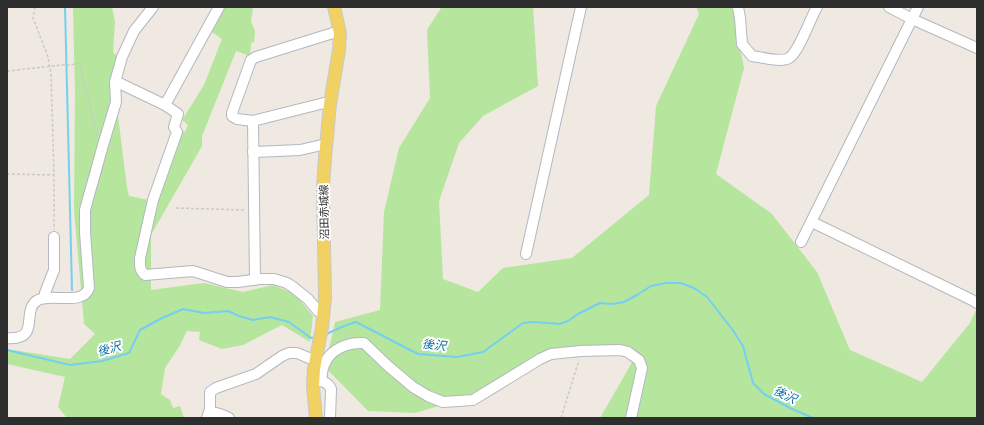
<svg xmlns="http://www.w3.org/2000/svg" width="984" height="425" font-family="Jost,'Noto Sans JP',sans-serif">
<rect width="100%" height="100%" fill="#efe9e1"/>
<g fill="#b6e59e">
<polygon points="73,7 112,7 115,22 113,52 117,56 110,79 110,102 118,116 127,188 129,196 158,202 180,130 185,132 188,125 182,120 204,85 222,39 209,30 222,7 253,7 251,22 255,31 254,42 251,43 250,56 236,51 202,136 202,146 151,235 151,290 204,283 243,292 273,285 295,294 313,316 310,342 282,325 243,345 222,349 199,340 200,332 187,331 179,347 165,368 161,394 170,400 173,408 180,406 184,418 67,418 58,407 65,377 7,364 7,349 70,359 95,334 84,324 74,210 75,92"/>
<polygon points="469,7 533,7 538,86 483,116 459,143 439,201 443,279 478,292 503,268 572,258 649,195 656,106 699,14 696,7 732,7 744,68 716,174 772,214 817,272 850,350 922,382 970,323 977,308 977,418 600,418 638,352 614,345 552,350 473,396 415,413 368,411 325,367 335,322 380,310 384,212 399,148 430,98 427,30 441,8 469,8"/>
</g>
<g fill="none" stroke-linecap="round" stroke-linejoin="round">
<g stroke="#75cff0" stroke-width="2">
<polyline points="65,7 72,290"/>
<polyline points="324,335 344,326 356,322 418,354 457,357 483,352 523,323 533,322 560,324 568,321 578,314 600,303 612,304 624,302 637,295 651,286 666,283 681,283 694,288 707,297 732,329 743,346 753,383 764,394 790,408 813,418"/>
<polyline points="7,350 70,365 102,361 129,353 140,330 160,319 183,309 204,313 228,311 239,316 253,320 270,317 289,322 311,338 316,337"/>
</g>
<g stroke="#b4b7c1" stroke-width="12">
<g id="minor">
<path d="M 738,7 L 740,18 L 742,44 L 752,56 C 761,57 781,63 789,58 C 799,52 810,19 817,7"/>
<polyline points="889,7 912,19 977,48"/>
<path d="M 115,82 L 119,83 L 165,105 L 178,114 L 174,127 L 177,132 L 153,200 L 140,258 C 140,265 139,270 145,275 L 193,271 L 227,282 L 238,282 L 259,279 L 274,279 L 287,283 L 293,287 L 308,299 L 318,311 L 323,314"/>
<polyline points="330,104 324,103 253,121 237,119 232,116 232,113 251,60 256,57 333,33 340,33"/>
<polyline points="165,105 219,7"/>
<polyline points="253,121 255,280"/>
<polyline points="253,152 300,150 326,144"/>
<polyline points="812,222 970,299 977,303"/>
<polyline points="801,242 918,7"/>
<polyline points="526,254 581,7"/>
<polyline points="46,298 45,293 54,270 54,237"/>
<path d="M 7,338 C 42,341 20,310 38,300 C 52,293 83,306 89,288 L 85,232 L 85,210 L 89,195 L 95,174 L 103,145 L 116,102 L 115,82 L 122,57 L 134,31 L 153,7"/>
<path d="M 315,380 C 322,381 328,382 331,389 L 330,418"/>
<path d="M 321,381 C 322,375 322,370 324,365 C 330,349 348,342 364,343 L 388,366 L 413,387 L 428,396 L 443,402 L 473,400 L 540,359 L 551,354 L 581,351 L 620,350 L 628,352 L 632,355 L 639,360 L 642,368 L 631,418"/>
<path d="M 210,412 C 217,413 222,414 229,418"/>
<polyline points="207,418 210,409 210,392 216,388 256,374 282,356 289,353 297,353 316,361"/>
</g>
</g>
<g stroke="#c9c9c9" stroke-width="14">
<polyline id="major" points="316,418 313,386 314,369 322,327 325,298 323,187 325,158 330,104 339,50 340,33 334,7"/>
</g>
<g stroke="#c9c9c9" stroke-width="1.5" stroke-dasharray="3 2" stroke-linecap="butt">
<polyline points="35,7 33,18 48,57 51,74 54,175 54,230"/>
<polyline points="7,71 62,65 71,65 77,63 80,65 97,135"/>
<polyline points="7,174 53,175"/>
<polyline points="176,208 246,210"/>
<polyline points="561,418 579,360"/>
</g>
<use href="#minor" stroke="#fff" stroke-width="10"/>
<use href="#major" stroke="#f2d163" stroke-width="12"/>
</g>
<g text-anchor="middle" stroke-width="4" stroke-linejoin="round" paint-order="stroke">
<g font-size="11" fill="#2e2e2e" stroke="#fff">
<text transform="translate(324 212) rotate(-91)" y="4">沼田赤城線</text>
</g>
<g font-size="12" font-style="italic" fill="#0d6fa3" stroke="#fff">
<text transform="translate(434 345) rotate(7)" y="4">後沢</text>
<text transform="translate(109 349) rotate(-15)" y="4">後沢</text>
<text transform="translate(785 395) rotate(26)" y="4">後沢</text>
</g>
</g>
<rect width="984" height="425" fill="none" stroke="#2e2e2e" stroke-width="16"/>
</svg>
